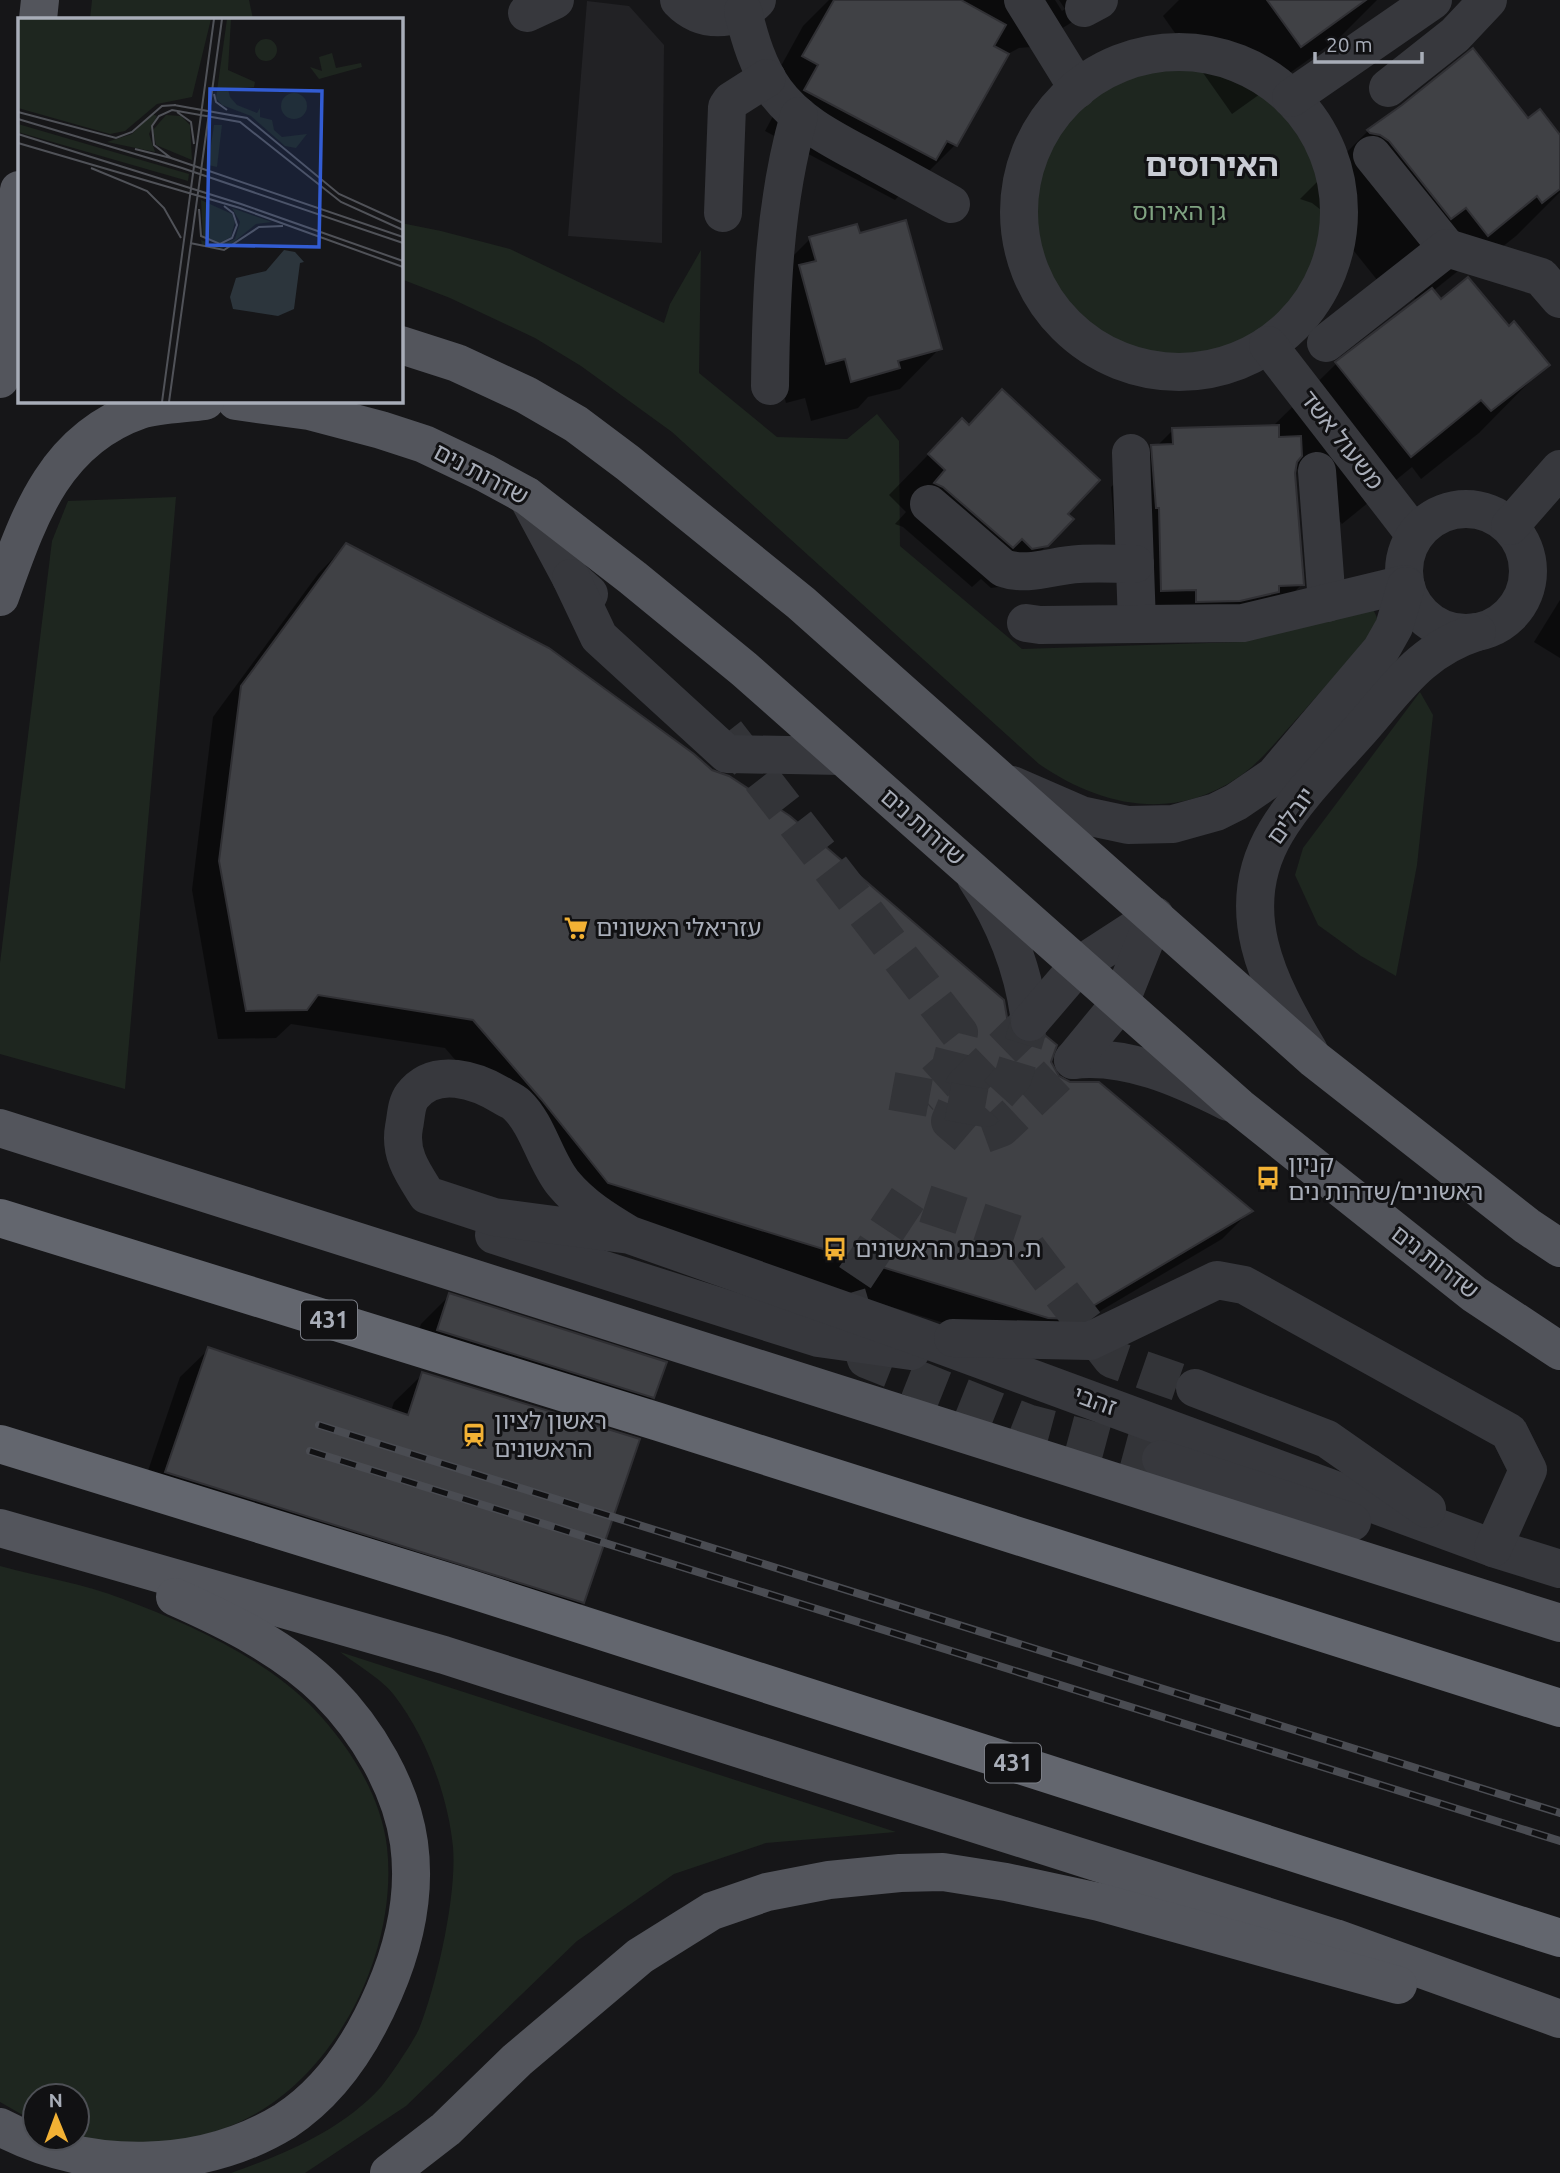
<svg xmlns="http://www.w3.org/2000/svg" width="1560" height="2173" font-family="Ubuntu,'Noto Sans Hebrew',sans-serif">
<rect width="100%" height="100%" fill="#161618"/>
<polygon fill="#222225" points="587,1 629,6 664,45 662,243 568,236"/>
<g fill="#1e261f">
<polygon points="92,0 249,0 253,19 90,19"/>
<circle cx="1179" cy="212" r="177"/>
<path d="M 401,223 L 441,231 L 510,249 L 664,323 L 670,304 L 701,250 L 699,373 L 777,437 L 847,439 L 877,414 L 899,441 L 900,546 L 1022,649 L 1239,642 L 1371,604 L 1377,618 L 1376,630 C 1348,661 1321,691 1294,722 C 1276,741 1259,764 1237,778 C 1172,822 1100,806 1039,764 L 672,432 L 581,366 L 535,338 L 450,298 L 401,279 Z"/>
<polygon points="176,497 125,1089 0,1054 0,963 52,541 68,501"/>
<polygon points="1420,692 1433,715 1417,865 1396,976 1361,956 1318,925 1295,875 1303,848"/>
<path d="M 0,1566 C 40,1577 85,1584 123,1599 C 187,1623 267,1659 314,1709 C 349,1746 381,1795 387,1847 C 399,1955 332,2087 228,2127 C 197,2139 162,2144 129,2144 C 112,2144 94,2139 77,2136 L 77,2096 L 35,2096 L 35,2122 L 0,2102 Z"/>
<path d="M 340,1652 L 896,1832 L 766,1843 L 674,1874 L 577,1941 L 406,2106 L 305,2173 L 231,2173 C 285,2154 342,2130 381,2087 C 391,2075 413,2042 419,2029 C 437,1984 457,1895 453,1847 C 448,1796 426,1736 394,1695 C 383,1680 356,1664 340,1652 Z"/>
</g>
<g fill="#0007">
<polygon points="829,0 1055,0 1062,11 1065,9 1059,0 1103,0 1094,9 1031,47 1019,48 1006,55 955,145 915,185 911,183 895,200 765,131 779,105 764,97 803,26"/>
<polygon points="1179,0 1377,0 1339,38 1232,114 1163,16"/>
<polygon points="1527,120 1560,137 1560,192 1516,236 1473,270 1468,263 1433,291 1441,302 1509,328 1547,364 1479,433 1421,479 1412,467 1342,524 1295,466 1302,584 1262,625 1157,629 1116,548 1111,487 1152,447 1156,447 1173,430 1272,427 1336,364 1417,301 1396,275 1382,286 1321,210 1312,203 1300,199 1368,131"/>
<polygon points="859,235 940,348 900,389 868,397 858,408 811,421 805,398 786,403 760,307 770,279 810,239"/>
<polygon points="1002,391 1066,514 1047,545 1006,586 991,588 981,579 972,587 903,527 895,524 906,512 889,495 962,420 968,426"/>
<polygon points="346,545 1008,1029 1015,1040 1049,1062 1057,1078 1250,1211 1222,1239 1041,1346 1019,1346 579,1211 513,1127 445,1048 291,1024 276,1038 218,1039 192,890 213,717 318,574"/>
<polygon points="1560,600 1560,658 1534,642"/>
<polygon points="450,1295 653,1397 624,1425 409,1359 421,1324"/>
<polygon points="209,1349 391,1411 394,1402 423,1374 583,1602 554,1630 138,1500 180,1377"/>
</g>
<g fill="#404145" stroke="#303034" stroke-width="2">
<polygon points="834,0 961,0 1006,25 994,46 1009,54 957,146 947,141 936,160 804,90 818,65 802,56"/>
<polygon points="1267,0 1366,0 1301,47"/>
<polygon points="1473,48 1528,118 1540,109 1560,135 1560,189 1542,203 1537,196 1488,236 1466,208 1451,219 1389,141 1380,135 1370,133 1367,130 1402,105"/>
<polygon points="906,220 942,349 898,361 900,368 851,382 845,359 826,364 799,265 816,261 809,237 857,224 860,233"/>
<polygon points="1468,277 1509,326 1514,321 1550,365 1491,411 1481,400 1411,457 1335,362 1432,288 1441,299"/>
<polygon points="1002,389 1100,480 1068,514 1074,519 1048,546 1032,549 1022,539 1013,548 943,487 934,483 945,470 928,454 962,418 969,425"/>
<polygon points="1279,425 1279,437 1301,436 1302,456 1297,462 1295,473 1304,585 1279,586 1279,592 1240,601 1196,602 1196,590 1161,591 1159,508 1156,508 1151,445 1173,444 1172,428"/>
<polygon points="346,543 549,648 694,754 712,770 729,776 790,816 1004,1000 1009,1029 1016,1039 1033,1044 1046,1036 1057,1045 1051,1062 1059,1076 1070,1082 1099,1082 1253,1211 1071,1319 1048,1318 608,1183 541,1099 473,1020 318,995 307,1010 246,1011 219,861 241,686"/>
<polygon points="449,1293 667,1362 654,1398 437,1330"/>
<polygon points="208,1347 408,1415 422,1372 640,1439 584,1603 165,1472"/>
</g>
<g fill="none" stroke-linecap="round" stroke-linejoin="round">
<g stroke="#333438" stroke-width="38" stroke-dasharray="38 19" stroke-linecap="butt">
<polyline points="726,733 959,1033 950,1069 920,1096"/>
<polyline points="1030,1022 965,1085 950,1121 971,1139 1001,1128 1073,1060"/>
<polyline points="892,1091 985,1108 1013,1077 1028,1028"/>
<polyline points="1161,1459 1027,1423 866,1359 846,1291 908,1198 1016,1234 1112,1359 1195,1388"/>
</g>
<g stroke="#37383d" stroke-width="38">
<path d="M 679,0 C 701,23 735,23 757,0"/>
<polyline points="1023,0 1078,89"/>
<polyline points="1084,8 1099,0"/>
<path d="M 743,11 C 750,40 758,67 775,91 C 799,124 836,141 871,160 C 897,174 924,189 951,204"/>
<polyline points="527,13 555,0"/>
<circle cx="1179" cy="212" r="160"/>
<polyline points="1388,88 1455,35 1488,0"/>
<polyline points="1291,98 1433,0"/>
<polyline points="1372,155 1447,248"/>
<polyline points="723,213 727,107 731,101 767,78"/>
<polyline points="1326,343 1447,248 1541,277 1560,299"/>
<polyline points="1268,345 1415,535"/>
<path d="M 770,386 C 771,296 774,203 799,116"/>
<polyline points="1131,453 1137,624"/>
<polyline points="1317,471 1327,603"/>
<polyline points="527,496 571,578 589,594"/>
<path d="M 929,504 L 1003,568 C 1028,577 1054,565 1079,564 C 1098,563 1116,564 1135,564"/>
<circle cx="1466" cy="571" r="62"/>
<polyline points="1510,526 1560,469"/>
<polyline points="571,578 599,637 727,754 842,756"/>
<polyline points="1026,623 1040,625 1243,623 1405,584"/>
<polyline points="1012,785 1081,815 1128,825 1173,824 1216,812 1236,802 1274,776 1381,650 1394,627 1406,586"/>
<path d="M 976,878 C 1005,922 1024,970 1030,1022"/>
<polyline points="1030,1022 1078,966 1155,916"/>
<path d="M 1309,1051 C 1268,983 1230,909 1276,832 C 1298,795 1332,762 1361,729 C 1398,687 1421,650 1477,632"/>
<path d="M 1073,1060 C 1127,1054 1180,1078 1228,1102"/>
<polyline points="1073,1060 1120,1003 1155,916"/>
<polyline points="494,1235 818,1338 911,1351"/>
<path d="M 630,1235 C 605,1220 582,1206 563,1183 C 545,1161 538,1125 517,1105 C 514,1102 508,1099 504,1097 C 477,1080 435,1066 412,1096 C 406,1104 406,1118 404,1127 C 399,1154 413,1173 427,1195 L 494,1217 L 630,1235 L 922,1338 L 1493,1548 L 1560,1569"/>
<polyline points="953,1338 1090,1341 1217,1280 1244,1285 1509,1432 1528,1470 1493,1548"/>
<polyline points="1195,1388 1327,1439 1427,1509"/>
<polyline points="1161,1459 1352,1522"/>
</g>
<g stroke="#53555c" stroke-width="38">
<polyline points="38,19 40,0"/>
<polyline points="401,345 457,363 526,395 576,424 628,463 801,603 1314,1059 1527,1226 1560,1248"/>
<polyline points="0,379 19,190"/>
<polyline points="236,401 309,411 381,430 424,444 485,473 527,496 633,578 744,669 1239,1107 1474,1294 1560,1351"/>
<path d="M 0,597 C 28,519 53,440 140,410 C 160,404 184,404 205,401"/>
<polyline points="0,1128 1560,1623"/>
<polyline points="0,1528 444,1655 1335,1938 1560,2019"/>
<path d="M 0,2127 C 87,2173 200,2173 285,2121 C 331,2091 363,2041 384,1992 C 404,1946 416,1894 409,1843 C 401,1787 367,1730 328,1691 C 286,1649 229,1621 175,1597"/>
<polyline points="389,2173 446,2129 517,2060 640,1956 712,1911 767,1892 829,1880 900,1873 943,1872 1006,1882 1099,1902 1398,1985"/>
</g>
<g stroke="#63666e" stroke-width="38">
<polyline points="0,1218 659,1422 1560,1708"/>
<polyline points="0,1444 467,1588 1560,1938"/>
</g>
<g stroke="#4a4c52" stroke-width="8">
<g id="rail">
<polyline points="319,1425 1560,1813"/>
<polyline points="310,1451 1560,1841"/>
</g>
</g>
<use href="#rail" stroke="#111113" stroke-width="5" stroke-dasharray="16" stroke-linecap="butt"/>
</g>
<defs>
<g id="supermarket-bare" transform="scale(1.89)"><path d="M-6-5.5h2.5l.6 2H6L4.5 2H-2.5L-4.4-4H-6ZM-1.5 3.2a1.3 1.3 0 1 0 .1 0ZM3 3.2a1.3 1.3 0 1 0 .1 0Z" fill="#f2b134" stroke="#111113" stroke-width="2.5" paint-order="stroke"/></g>
<g id="bus-bare" transform="scale(1.89)"><path d="M-5-6H5V4H4V6H2V4H-2V6H-4V4H-5ZM-3.5-4V0h7V-4ZM-3.5 1.2v1.5H-2V1.2ZM2 1.2v1.5H3.5V1.2Z" fill="#f2b134" stroke="#111113" stroke-width="2.5" paint-order="stroke"/></g>
<g id="station-bare" transform="scale(1.89)"><path d="M-3-6H3Q5-6 5-4V2Q5 4 3 4L4.5 6H3L1.5 4h-3L-3 6H-4.5L-3 4Q-5 4-5 2V-4Q-5-6-3-6ZM-3.5-4v3h7v-3ZM-3.5 1v1.5H-2V1ZM2 1v1.5H3.5V1Z" fill="#f2b134" stroke="#111113" stroke-width="2.5" paint-order="stroke"/></g>
</defs>
<g fill-rule="evenodd">
<use href="#supermarket-bare" x="576" y="928"/>
<use href="#bus-bare" x="1268" y="1178"/>
<use href="#bus-bare" x="835" y="1249"/>
<use href="#station-bare" x="474" y="1435"/>
</g>
<g text-anchor="middle" stroke-width="6" stroke-linejoin="round" paint-order="stroke">
<g fill="#111113" stroke="#7b7e86" stroke-width="2">
<rect x="301" y="1300.5" width="56" height="39" rx="5"/>
<rect x="985" y="1743.5" width="56" height="39" rx="5"/>
</g>
<g font-size="23" font-weight="bold" fill="#a8adb8">
<text x="329" y="1328">431</text>
<text x="1013" y="1771">431</text>
</g>
<g font-size="24" fill="#7fa381" stroke="#111113">
<text x="1179" y="220">גן האירוס</text>
</g>
<g font-size="24" fill="#a8adb8" stroke="#111113">
<text transform="translate(1342 440) rotate(52)" y="8">משעול אשד</text>
<text transform="translate(481 474) rotate(28)" y="8">שדרות נים</text>
<text transform="translate(1291 816) rotate(-54)" y="8">יובלים</text>
<text transform="translate(923 827) rotate(41)" y="8">שדרות נים</text>
<text transform="translate(1435 1262) rotate(38)" y="8">שדרות נים</text>
<text transform="translate(1095 1401) rotate(20)" y="8">זהבי</text>
</g>
<g font-size="24" fill="#a8adb8" stroke="#111113" text-anchor="start">
<text x="596" y="936">עזריאלי ראשונים</text>
<text x="1288" y="1172">קניון<tspan x="1288" dy="28">ראשונים/שדרות נים</tspan></text>
<text x="855" y="1257">ת. רכבת הראשונים</text>
<text x="494" y="1429">ראשון לציון<tspan x="494" dy="28">הראשונים</tspan></text>
</g>
<g font-size="32" font-weight="bold" fill="#c9ccd4" stroke="#111113">
<text x="1212" y="176">האירוסים</text>
</g>
</g>
<g transform="translate(18 18)">
<rect width="385" height="385" fill="#161618"/>
<path d="M 0,1 L 193,1 L 174,79 L 139,86 L 107,113 L 92,116 L 0,90 ZM 209,1 L 213,1 L 210,52 L 237,64 L 236,69 L 210,71 L 212,79 L 219,87 L 239,95 L 242,90 L 242,99 L 254,102 L 256,112 L 264,119 L 289,116 L 278,130 L 267,128 L 233,98 L 204,87 L 198,80 ZM237 32a11 11 0 1 1 22 0a11 11 0 1 1-22 0ZM 314,35 L 318,50 L 343,45 L 344,49 L 301,61 L 292,49 L 304,53 L 301,39 ZM263 88a13 13 0 1 1 26 0a13 13 0 1 1-26 0ZM 134,96 L 139,98 L 131,116 L 137,134 L 89,124 L 114,116 ZM 148,97 L 163,98 L 172,107 L 174,142 L 138,127 L 135,112 ZM 0,106 L 171,156 L 170,163 L 0,114 ZM 196,107 L 204,107 L 199,149 L 190,147 ZM 183,182 L 214,196 L 217,204 L 213,219 L 202,225 L 185,219 ZM 214,190 L 254,204 L 238,206 L 211,228 L 203,230 L 184,227 L 183,222 L 199,228 L 217,221 L 222,204 Z" fill="#1e261f"/>
<path d="M 266,232 L 277,234 L 286,244 L 282,245 L 276,291 L 260,298 L 215,291 L 212,279 L 218,260 L 248,253 Z" fill="#2c353c"/>
<path fill="none" stroke="#505258" stroke-width="2" d="M 196,76 L 198,84 L 209,92M 156,87 L 229,100 L 321,176 L 385,205M 0,94 L 98,120 L 114,114 L 144,88 L 158,87M 159,94 L 173,104 L 176,126M 0,101 L 164,150 L 385,225M 0,116 L 223,186 L 385,243M 0,125 L 222,190 L 385,249M 117,131 L 153,140M 73,150 L 129,173 L 146,190 L 163,220M 181,191 L 183,218 L 202,226 L 214,220 L 219,207 L 215,195 L 206,188M 385,212 L 323,184 L 222,104 L 154,92 L 141,98 L 134,108 L 136,127 L 153,140 L 385,219M 172,225 L 206,232 L 241,209 L 265,208M 144,384 L 196,1M 151,384 L 204,1"/>
<path fill="#325cd3" fill-opacity="0.15" stroke="#325cd3" stroke-width="3.5" d="M 192,71 L 304,73 L 301,229 L 189,227 Z"/>
<rect width="385" height="385" fill="none" stroke="#a8adb8" stroke-width="3.5"/>
</g>
<g transform="translate(56 2117) rotate(359)"><circle r="33" fill="#111113" stroke="#4d4f55" stroke-width="2"/>
<path d="M0-5L12 26L0 18L-12 26Z" fill="#f2b134"/>
<text y="-10" font-size="19" font-weight="bold" text-anchor="middle" fill="#a8adb8">N</text>
</g>
<path d="M1315 52v10h107v-10" fill="none" stroke="#a8adb8" stroke-width="3.5"/>
<text x="1326" y="52" font-size="21" fill="#a8adb8" stroke="#111113" stroke-width="5" paint-order="stroke">20 m</text>
</svg>
